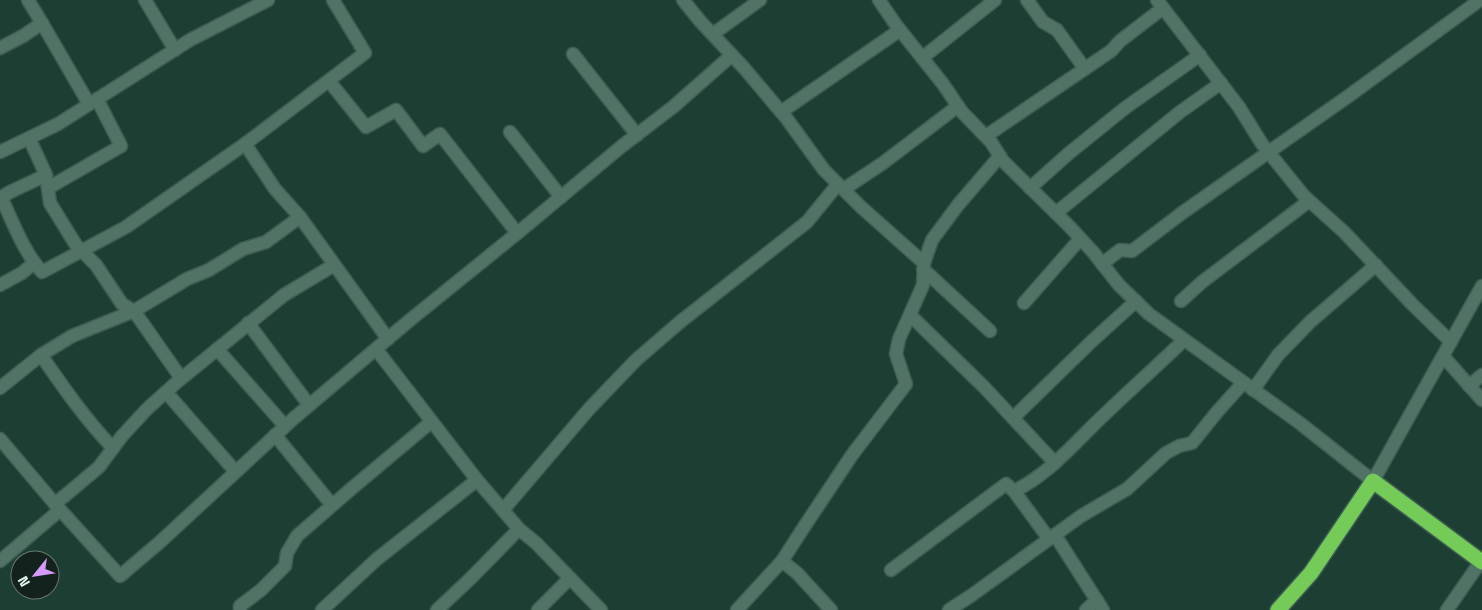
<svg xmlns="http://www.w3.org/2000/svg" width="1482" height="610" font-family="'Space Grotesk',sans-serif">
<rect width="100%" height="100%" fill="#1d3e32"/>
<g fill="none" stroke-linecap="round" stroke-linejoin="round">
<g stroke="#3d5c52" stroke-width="15">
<g id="minor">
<polyline points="28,0 42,23"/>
<polyline points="145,0 175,50"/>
<polyline points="683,0 700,21 744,68 787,119 824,170 861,207 924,263"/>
<polyline points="879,0 896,25 943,84 962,112 991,142 1003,161 1069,226 1093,252 1119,285 1149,314 1301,424 1373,481 1482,286"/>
<polyline points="1027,0 1043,22 1057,30 1085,69"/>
<polyline points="1157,0 1239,107 1262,144 1304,196 1344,232 1413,305 1451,342"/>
<polyline points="713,34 760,0"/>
<polyline points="0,48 23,36 42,23 89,104"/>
<polyline points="573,54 637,135"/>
<polyline points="922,58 995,0"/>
<polyline points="329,81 366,127 396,110 423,146 440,134 517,233"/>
<polyline points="781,112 900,30"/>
<polyline points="510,132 561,197"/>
<polyline points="986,136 1111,51 1120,41 1163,8"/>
<polyline points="245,144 275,189 300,217 388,339"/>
<polyline points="0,152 58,124 190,40 268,0"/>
<polyline points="46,175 50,203 76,245 96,265 122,304 134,311 181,378"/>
<polyline points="48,188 121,146 97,99"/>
<polyline points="1030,188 1068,154 1125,108 1200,55"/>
<polyline points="844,189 883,163 958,106"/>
<path d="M 1,197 C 13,222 23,251 42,272 L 126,227 L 245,144 L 365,53 L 333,0"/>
<polyline points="0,198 10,192 46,175 29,138"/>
<polyline points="1056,213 1180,112 1221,83"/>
<polyline points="1102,264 1120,250 1132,251 1182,213 1350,95 1480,0"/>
<polyline points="923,269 990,331"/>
<polyline points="0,285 22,273 34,263"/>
<polyline points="1181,301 1202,282 1309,201"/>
<polyline points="1024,303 1080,239"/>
<polyline points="910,315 984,387 1055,463"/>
<polyline points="248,323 309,405"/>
<polyline points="217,349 285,426"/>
<polyline points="376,349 477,480 519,529 536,543 601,610"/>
<path d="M 41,355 C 63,387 86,420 113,448"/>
<polyline points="1443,356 1482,400"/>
<polyline points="1469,386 1482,375"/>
<polyline points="0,388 41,355 72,336 134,311 187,279 209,270 243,249 266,242 300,217"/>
<polyline points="1253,390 1278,355 1310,322 1376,265"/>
<polyline points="166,392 235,471"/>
<polyline points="1013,418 1092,341 1136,301"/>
<polyline points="275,435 332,505"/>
<polyline points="0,439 55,504 120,576 160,542 293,419 410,320 520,231 622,146 673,107 732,55"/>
<polyline points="55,504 99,467 122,436 147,409 177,382 284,295 334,265"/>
<polyline points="503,510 589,409 636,360 680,322 807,222 838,184"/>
<polyline points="1055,535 1103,610"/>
<path d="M 1049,539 L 1014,491 C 1050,474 1076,441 1105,414 C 1131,389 1158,365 1184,340"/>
<polyline points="0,561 60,510"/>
<polyline points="782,561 797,573 831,610"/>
<polyline points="891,570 1006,484 1014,491"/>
<polyline points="240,610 240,606 261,590 285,566 287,553 297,536 351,489 431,422"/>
<polyline points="322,610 377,559 477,480"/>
<polyline points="437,610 470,579 519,529"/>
<polyline points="538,610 570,578"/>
<polyline points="737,610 782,561 804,527 852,455 906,384 896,354 899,339 923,285 924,263 932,240 958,205 1000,156"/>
<polyline points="949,610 972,595 1081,516 1127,489 1166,453 1179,446 1192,443 1217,412 1243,383"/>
<polyline points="1086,610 1097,600"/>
<polyline points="1447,610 1481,561"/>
</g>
</g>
<g stroke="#3d5c52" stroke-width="18">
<polyline id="highway" points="1278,610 1311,573 1373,481 1482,562"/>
</g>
<use href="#minor" stroke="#517365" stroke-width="12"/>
<use href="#highway" stroke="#74cb57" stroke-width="15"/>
</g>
<g transform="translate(35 575) rotate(240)"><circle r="24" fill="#13221c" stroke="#677871"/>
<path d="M0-4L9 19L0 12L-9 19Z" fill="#d69bfa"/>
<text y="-8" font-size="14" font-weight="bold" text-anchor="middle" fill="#e6f9f0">N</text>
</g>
</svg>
